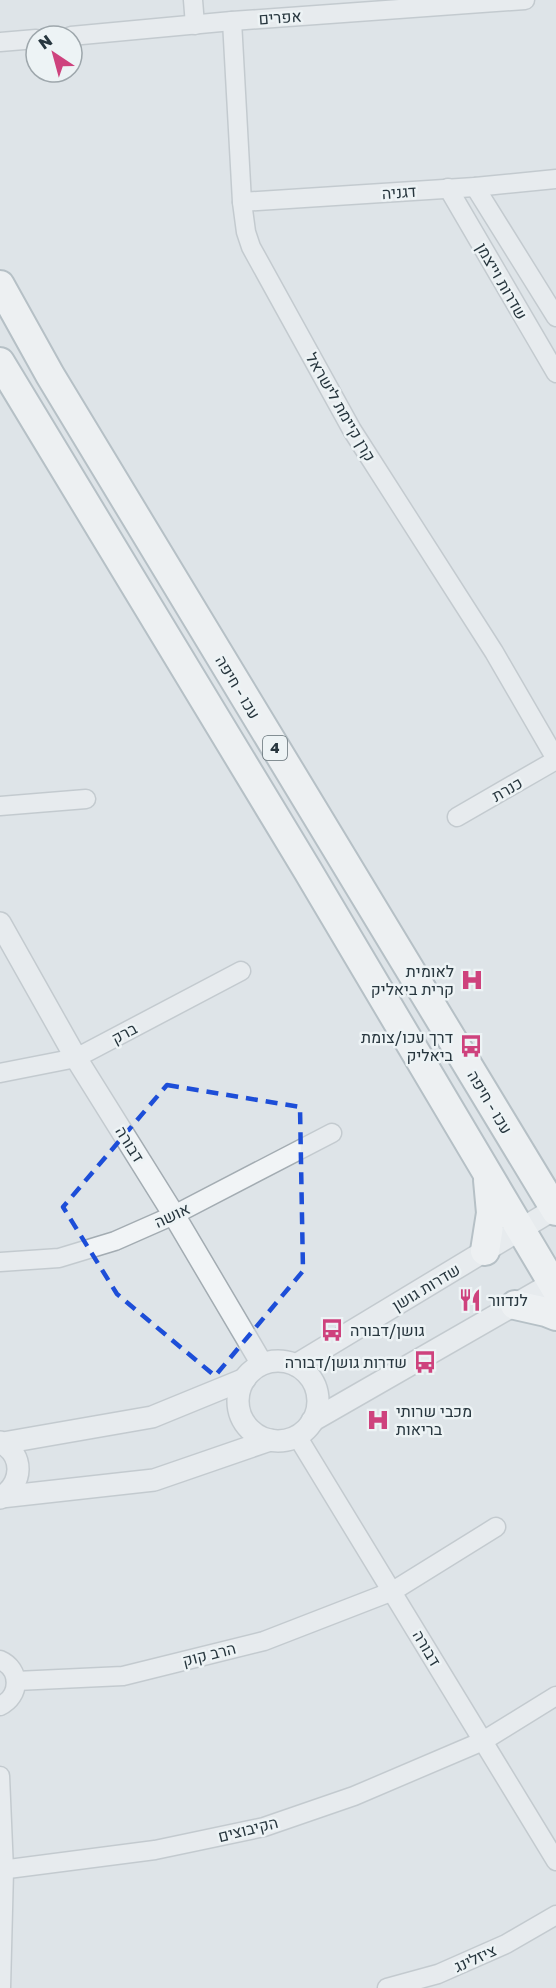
<svg xmlns="http://www.w3.org/2000/svg" width="556" height="1988" font-family="'Golos Text',Heebo,sans-serif">
<rect width="100%" height="100%" fill="#dee4e8"/>
<g fill="none" stroke-linecap="round" stroke-linejoin="round">
<g stroke="#a3acb2" stroke-width="21">
<g id="minor">
<polyline points="193,0 195,25"/>
<polyline points="232,21 242,202 246,232 251,247 352,430 494,652 556,759"/>
<polyline points="71,36 232,21 525,0"/>
<polyline points="0,42 36,39"/>
<polyline points="475,187 556,317"/>
<polyline points="448,188 556,373"/>
<polyline points="242,202 475,187 556,179"/>
<polyline points="0,806 86,799"/>
<polyline points="457,817 556,760"/>
<polyline points="0,1073 76,1058 241,971"/>
<polyline points="0,1262 59,1258 115,1241 174,1215 332,1133"/>
<polyline points="297,1436 556,1861"/>
<path d="M 0,1660 C 21,1669 21,1696 0,1706"/>
<polyline points="16,1681 123,1676 264,1641 393,1591 496,1527"/>
<polyline points="0,1776 4,1870 1,1988"/>
<polyline points="0,1870 155,1850 264,1827 354,1796 483,1741 556,1696"/>
<polyline points="387,1988 438,1974 506,1944 556,1915"/>
</g>
</g>
<g stroke="#a3acb2" stroke-width="24">
<g id="tertiary">
<polyline points="0,923 76,1058 174,1215 262,1364"/>
<circle cx="278" cy="1401" r="40"/>
<polyline points="296,1365 556,1208"/>
<polyline points="312,1421 556,1281"/>
<path d="M 0,1442 C 25,1455 23,1484 0,1498"/>
<polyline points="3,1443 152,1417 245,1379"/>
<polyline points="1,1497 154,1480 270,1440"/>
</g>
</g>
<g stroke="#85969e" stroke-width="32">
<g id="trunk">
<polyline points="0,285 50,375 556,1211"/>
<polyline points="0,362 308,871 556,1289"/>
<polyline points="485,1251 491,1213 488,1180"/>
<polyline points="515,1305 546,1312 556,1316"/>
</g>
</g>
<use href="#minor" stroke="#f1f4f6" stroke-width="18"/>
<use href="#tertiary" stroke="#f1f4f6" stroke-width="21"/>
<use href="#trunk" stroke="#fff" stroke-width="28"/>
</g>
<path d="M0 0H556V1988H0ZM 167,1085 L 300,1107 L 303,1271 L 215,1376 L 117,1294 L 63,1207 Z" fill="#dee4e8" fill-opacity=".55" fill-rule="evenodd"/>
<path fill="none" stroke="#1d4ed8" stroke-width="4.5" stroke-dasharray="12 8" stroke-linejoin="round" d="M 167,1085 L 300,1107 L 303,1271 L 215,1376 L 117,1294 L 63,1207 Z"/>
<defs>
<g id="hospital-bare" transform="scale(1.8)"><path d="M-5-5h3v3.5h4V-5h3V5h-3V1.5h-4V5h-3Z" fill="#ce427d" stroke="#edf3f5" stroke-width="2.5" paint-order="stroke"/></g>
<g id="bus-bare" transform="scale(1.8)"><path d="M-5-6H5V4H4V6H2V4H-2V6H-4V4H-5ZM-3.5-4V0h7V-4ZM-3.5 1.2v1.5H-2V1.2ZM2 1.2v1.5H3.5V1.2Z" fill="#ce427d" stroke="#edf3f5" stroke-width="2.5" paint-order="stroke"/></g>
<g id="restaurant-bare" transform="scale(1.8)"><path d="M-5-6h1v4h1v-4h1v4h1v-4h1v5L-1.5 .5V6h-2V.5L-5-1ZM5-6V6H3V1.5H1.5Q1.5-4 5-6Z" fill="#ce427d" stroke="#edf3f5" stroke-width="2.5" paint-order="stroke"/></g>
</defs>
<g fill-rule="evenodd">
<use href="#hospital-bare" x="472" y="980"/>
<use href="#bus-bare" x="471" y="1046"/>
<use href="#restaurant-bare" x="470" y="1300"/>
<use href="#bus-bare" x="332" y="1330"/>
<use href="#bus-bare" x="425" y="1362"/>
<use href="#hospital-bare" x="378" y="1420"/>
</g>
<g text-anchor="middle" stroke-width="5" stroke-linejoin="round" paint-order="stroke">
<rect fill="#edf3f5" stroke="#626f75" stroke-width="1.5" x="263" y="736" width="24" height="24" rx="4.5"/>
<g font-size="15" font-weight="bold" fill="#27363e">
<text x="275" y="753">4</text>
</g>
<g font-size="16" fill="#27363e" stroke="#edf3f5">
<text transform="translate(280 17) rotate(-4)" y="6">אפרים</text>
<text transform="translate(399 192) rotate(-4)" y="6">דגניה</text>
<text transform="translate(502 281) rotate(60)" y="6">שדרות וייצמן</text>
<text transform="translate(341 407) rotate(60)" y="6">קרן קיימת לישראל</text>
<text transform="translate(238 687) rotate(59)" y="6">עכו - חיפה</text>
<text transform="translate(507 789) rotate(-30)" y="6">כנרת</text>
<text transform="translate(124 1033) rotate(-28)" y="6">ברק</text>
<text transform="translate(490 1102) rotate(59)" y="6">עכו - חיפה</text>
<text transform="translate(130 1144) rotate(58)" y="6">דבורה</text>
<text transform="translate(172 1215) rotate(-25)" y="6">אושה</text>
<text transform="translate(426 1287) rotate(-31)" y="6">שדרות גושן</text>
<text transform="translate(427 1648) rotate(59)" y="6">דבורה</text>
<text transform="translate(209 1654) rotate(-14)" y="6">הרב קוק</text>
<text transform="translate(248 1829) rotate(-14)" y="6">הקיבוצים</text>
<text transform="translate(475 1958) rotate(-24)" y="6">ציזלינג</text>
</g>
<g font-size="16" fill="#27363e" stroke="#edf3f5" text-anchor="end">
<text x="454" y="977">לאומית<tspan x="454" dy="18">קרית ביאליק</tspan></text>
<text x="453" y="1043">דרך עכו/צומת<tspan x="453" dy="18">ביאליק</tspan></text>
<text x="488" y="1306" text-anchor="start">לנדוור</text>
<text x="350" y="1336" text-anchor="start">גושן/דבורה</text>
<text x="407" y="1368">שדרות גושן/דבורה</text>
<text x="396" y="1417" text-anchor="start">מכבי שרותי<tspan x="396" dy="18">בריאות</tspan></text>
</g>
</g>
<g transform="translate(54 54) rotate(324)"><circle r="28" fill="#edf3f5" stroke="#9ea7ac" stroke-width="1.5"/>
<path d="M0-4.5L10 22L0 15L-10 22Z" fill="#ce427d"/>
<text y="-9" font-size="16" font-weight="bold" text-anchor="middle" fill="#27363e">N</text>
</g>
</svg>
